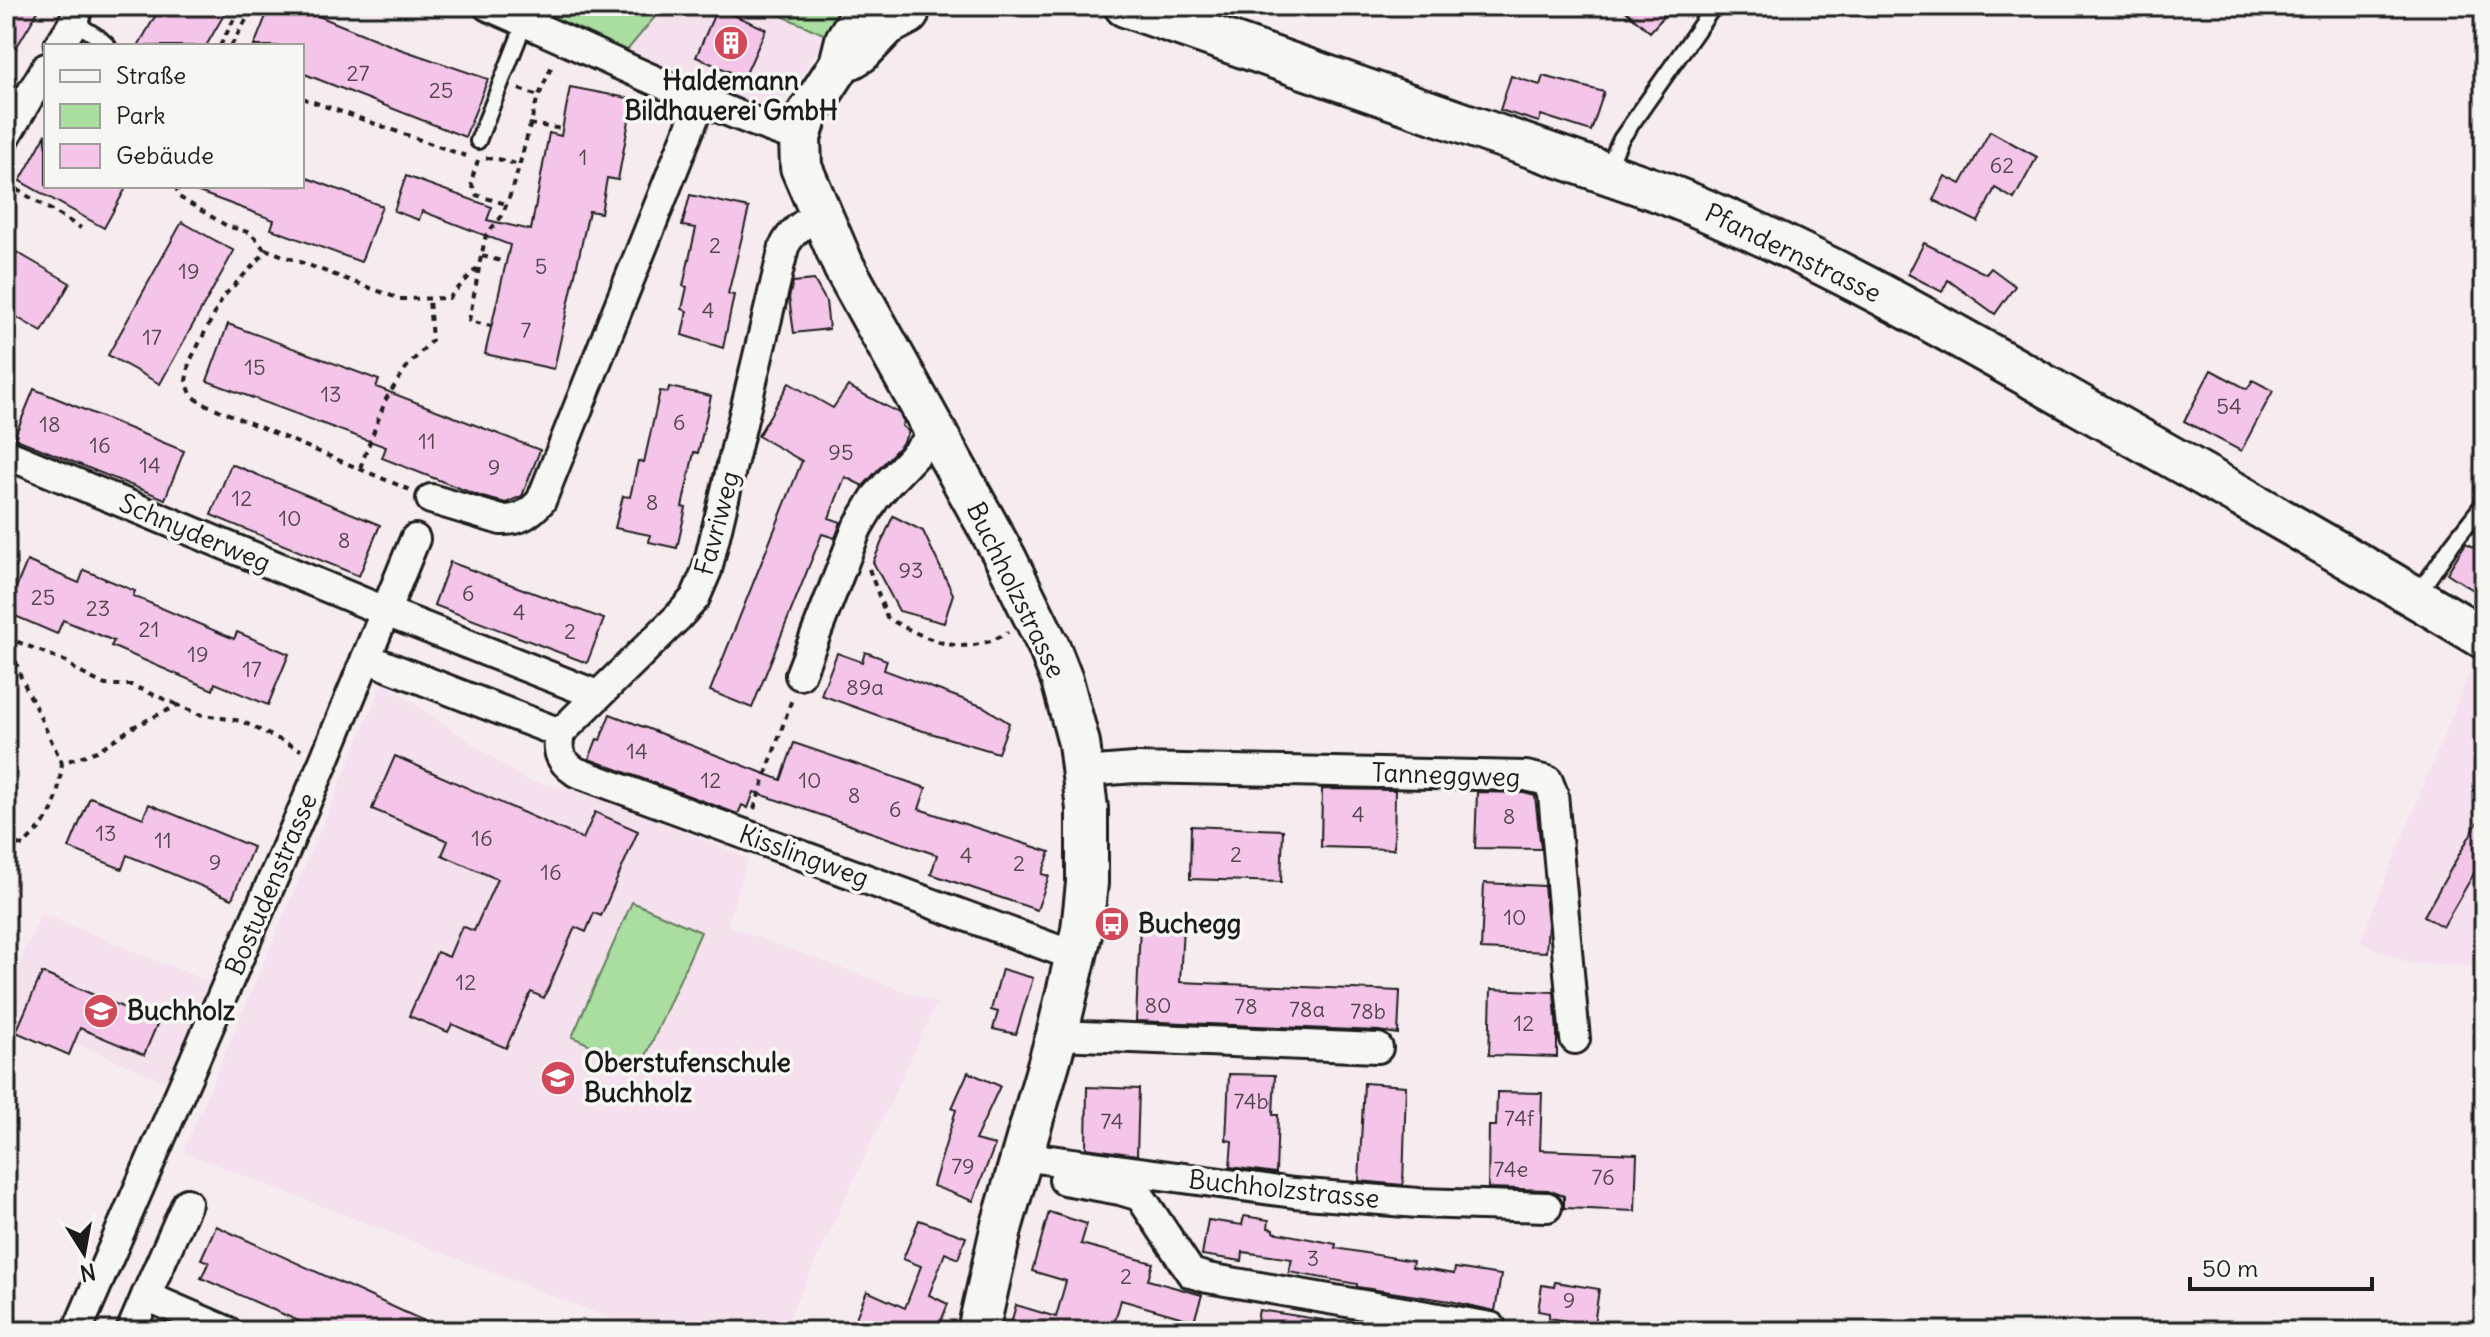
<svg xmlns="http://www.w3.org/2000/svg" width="2490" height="1337" font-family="Delius,sans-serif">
<rect width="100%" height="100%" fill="#f6ecf0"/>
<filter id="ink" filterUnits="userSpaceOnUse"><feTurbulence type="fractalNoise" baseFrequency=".0125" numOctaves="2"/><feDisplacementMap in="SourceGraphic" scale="16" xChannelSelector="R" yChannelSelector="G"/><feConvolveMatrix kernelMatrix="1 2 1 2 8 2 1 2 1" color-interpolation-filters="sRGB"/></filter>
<g filter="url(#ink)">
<g fill="#f5e0ee">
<polygon points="664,6 759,6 828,36 786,98 776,102 755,103 748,108 625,54"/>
<polygon points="2476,656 2484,661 2484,967 2409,963 2360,942"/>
<polygon points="383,682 524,779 597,796 748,858 727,926 937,1003 783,1331 643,1331 183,1152"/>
<polygon points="41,913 209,982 166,1082 75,1043 69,1055 6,1028 6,995"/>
</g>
<g fill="#aadea0" stroke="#637d5e" stroke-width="2">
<polygon points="513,6 664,6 624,54"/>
<polygon points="759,6 849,6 828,36"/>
<polygon points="632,902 701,932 641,1067 572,1037"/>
</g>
<g fill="#f4c5e9" stroke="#1c1c1c" stroke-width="2">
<polygon points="6,6 41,6 6,65"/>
<polygon points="161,6 229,6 206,46 138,46"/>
<polygon points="270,6 294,6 397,48 488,79 465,137 302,73 302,46 254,46"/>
<polygon points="1620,6 1673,6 1650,32"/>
<polygon points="717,8 766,29 744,78 696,57"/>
<polygon points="1511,76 1540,85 1543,76 1604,92 1591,131 1541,115 1539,122 1500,110"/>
<polygon points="570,87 633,99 618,180 607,178 601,213 589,211 554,369 485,354 510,245 422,211 419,220 394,211 406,176 492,207 487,220 531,230 549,133 561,136"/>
<polygon points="1990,131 2037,157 2014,199 1995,188 1978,222 1933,200 1945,176 1961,184"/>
<polygon points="46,134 46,186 127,186 104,228 20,181"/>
<polygon points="302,176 382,206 361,262 271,229 274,220 188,188 188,186 302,186"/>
<polygon points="690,195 749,208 728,294 734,295 723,348 682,335 687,311 682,309 687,287 683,286 696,228 682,226"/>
<polygon points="182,222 234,251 160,384 108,355"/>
<polygon points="1924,243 1986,274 1991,268 2015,286 1995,314 1948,280 1942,292 1908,274"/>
<polygon points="6,246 70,283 42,332 6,311"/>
<polygon points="814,280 826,301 829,329 794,333 789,298 793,282"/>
<polygon points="228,324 379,380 376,387 540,450 522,496 506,503 482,497 382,458 386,447 207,381"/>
<polygon points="2211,370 2247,389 2253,380 2273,391 2241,451 2184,421"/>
<polygon points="789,383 833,408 848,386 899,413 904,422 902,426 909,432 901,445 863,486 845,477 829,518 841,522 835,538 822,534 752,708 710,691 802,461 758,436"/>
<polygon points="669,387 711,396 698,453 694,452 682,507 686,508 677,548 649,542 650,535 615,528 623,496 630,497 638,461 644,462 660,391 668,392"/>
<polygon points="34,389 184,451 165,499 14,438"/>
<polygon points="231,464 380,525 359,576 211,515"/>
<polygon points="893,516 923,531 953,594 944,623 899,611 873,562"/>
<polygon points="2466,543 2484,554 2484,597 2447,573"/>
<polygon points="27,561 79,583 84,570 135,591 133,596 234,639 237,632 289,654 268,705 215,683 213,690 111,646 114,641 63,620 57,634 6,612"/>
<polygon points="450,562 604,619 587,663 434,605"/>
<polygon points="865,652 887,660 884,670 984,707 1009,723 998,753 910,727 821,695 837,653 862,662"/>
<polygon points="610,714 781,780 794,743 926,788 919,809 1050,852 1042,874 1049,876 1037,910 931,874 937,855 754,792 748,808 742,805 738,814 589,759 597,739 600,740"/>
<polygon points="395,756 583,839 595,812 638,831 601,916 594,913 586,932 575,927 544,998 531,992 506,1048 452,1024 448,1032 409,1016 437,952 449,957 462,926 474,931 497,879 442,855 448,841 372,809"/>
<polygon points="1322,789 1395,790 1394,849 1321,847"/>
<polygon points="1477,792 1524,793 1535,796 1541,849 1475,848"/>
<polygon points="90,797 143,818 149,804 253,847 232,899 127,855 122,869 69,848"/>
<polygon points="2484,811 2484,856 2443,927 2424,916"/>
<polygon points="1191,826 1283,830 1281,882 1190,879"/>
<polygon points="1484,883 1544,886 1548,924 1546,952 1481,949"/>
<polygon points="1140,924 1183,926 1180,982 1400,991 1398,1034 1379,1031 1136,1021"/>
<polygon points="1002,969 1033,978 1016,1034 993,1029 998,1012 991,1010"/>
<polygon points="42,973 158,1022 144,1055 80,1028 69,1055 16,1032"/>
<polygon points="1491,989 1554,992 1557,1033 1557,1057 1489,1055"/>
<polygon points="968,1072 1000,1086 975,1140 995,1145 973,1201 933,1186 956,1110 952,1108"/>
<polygon points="1229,1074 1275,1075 1273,1115 1278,1115 1276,1173 1230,1167 1232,1141 1226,1140"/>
<polygon points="1364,1083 1406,1086 1403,1185 1359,1181"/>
<polygon points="1087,1087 1139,1089 1137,1155 1086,1148"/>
<polygon points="1497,1092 1542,1093 1540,1150 1637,1154 1635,1211 1564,1208 1564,1196 1548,1190 1488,1188 1489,1126 1496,1126"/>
<polygon points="1049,1212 1087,1224 1081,1244 1153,1263 1148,1280 1202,1295 1194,1321 1121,1300 1112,1331 1009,1331 1016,1305 1056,1317 1066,1281 1032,1271"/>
<polygon points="1244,1216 1269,1220 1268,1228 1273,1229 1273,1232 1336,1244 1335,1248 1413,1261 1412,1267 1454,1274 1455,1268 1501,1275 1495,1311 1450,1301 1357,1287 1357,1284 1289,1272 1292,1259 1243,1252 1242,1261 1202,1255 1208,1220 1242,1225"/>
<polygon points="919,1220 966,1237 958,1259 945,1253 929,1295 948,1304 937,1331 890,1331 855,1320 867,1291 905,1308 921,1266 903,1259"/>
<polygon points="216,1226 446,1331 321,1331 201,1278 209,1262 201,1259"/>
<polygon points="1555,1282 1599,1289 1594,1325 1549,1318 1549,1313 1538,1311 1542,1285 1554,1287"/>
<polygon points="1259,1310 1323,1320 1322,1331 1255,1331"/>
</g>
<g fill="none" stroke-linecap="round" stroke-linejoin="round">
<g stroke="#1c1c1c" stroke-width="20">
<g id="lane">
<polyline points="74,22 98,37 108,46"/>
<polyline points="478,141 525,22"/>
<polyline points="1607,169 1621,139 1714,6"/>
<polyline points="2416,597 2452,544 2484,503"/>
</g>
</g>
<g stroke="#1c1c1c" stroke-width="34">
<g id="street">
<path d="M 488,6 C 591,50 693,102 800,138"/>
<polyline points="59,46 74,22 78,6"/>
<polyline points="6,136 46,68"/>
<polyline points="6,454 384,611 597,695"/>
<path d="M 431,499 L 501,520 C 519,521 529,514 541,501 L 701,100"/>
<polyline points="366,658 560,733"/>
<polyline points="800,675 857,528 875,498 889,482 926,443 936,435"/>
<path d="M 560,733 L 678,617 L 695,598 L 707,570 L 784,247 C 792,230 805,223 820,214"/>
<path d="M 560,733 C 556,752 560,761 576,772 L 1077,957"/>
<polyline points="1083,772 1135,768 1526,776 1548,781 1553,794 1575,1039"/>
<polyline points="1057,1035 1378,1048"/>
<polyline points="1021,1156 1294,1193 1418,1203 1547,1207"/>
<polyline points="1064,1180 1120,1190 1140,1196 1191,1273 1208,1278 1491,1327"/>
<polyline points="146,1296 187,1203"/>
<polyline points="77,1331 324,761 415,539"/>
<polyline points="131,1331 146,1296 227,1331"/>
</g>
</g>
<g stroke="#1c1c1c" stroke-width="46">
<g id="secondary">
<polyline points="867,6 846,40 840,64 807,115 800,138 801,167 844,267 1006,559 1049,647 1062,680 1079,743 1087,809 1087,883 1082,930 1057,1035 1002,1225 978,1331"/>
<path d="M 1125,6 L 1661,192 C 1808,249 1944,328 2081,406 C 2216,482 2351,558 2484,638"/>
<polyline points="851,58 861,52 887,25 908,14"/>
</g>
</g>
<g stroke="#1c1c1c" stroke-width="4" stroke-dasharray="6 6" stroke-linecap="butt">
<polyline points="220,46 241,6"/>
<polyline points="231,46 254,6"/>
<polyline points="519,89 538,96"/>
<polyline points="302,98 466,156"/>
<polyline points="529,124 563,129"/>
<polyline points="486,158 498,159 519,165"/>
<polyline points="478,160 471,182 476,195 506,204"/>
<polyline points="6,183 81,228"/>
<polyline points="176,186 179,197 227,226 251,233 264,249 261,257 223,297 189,363 186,381 191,394 200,402 410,490"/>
<polyline points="265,249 400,299 449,298 479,266 486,235 502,216 514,185 537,100 553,63"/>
<polyline points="482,256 505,262"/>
<polyline points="479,268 469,321 491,326"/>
<polyline points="360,468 386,399 406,368 432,340 429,299"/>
<path d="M 869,569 L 887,618 C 929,640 963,660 1008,632"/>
<polyline points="6,637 67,662 77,671 105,685 131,685 178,705"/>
<polyline points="9,638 20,675 62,763"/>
<polyline points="754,809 793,696"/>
<path d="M 6,840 L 23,846 C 56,812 56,808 62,763 L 97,751 L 135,726 L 178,705 L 198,714 L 241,721 L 301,750"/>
</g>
<use href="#lane" stroke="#f6f6f2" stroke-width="14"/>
<use href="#street" stroke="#f6f6f2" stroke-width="28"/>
<use href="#secondary" stroke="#f6f6f2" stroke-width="40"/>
</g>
</g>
<defs>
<g id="building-disc" transform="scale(1.8)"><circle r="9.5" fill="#d1495b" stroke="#f6f6f2"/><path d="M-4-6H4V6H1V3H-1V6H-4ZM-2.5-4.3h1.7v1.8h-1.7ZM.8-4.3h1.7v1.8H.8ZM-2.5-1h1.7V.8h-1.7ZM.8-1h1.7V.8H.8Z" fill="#fff"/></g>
<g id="bus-disc" transform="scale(1.8)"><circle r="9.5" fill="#d1495b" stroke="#f6f6f2"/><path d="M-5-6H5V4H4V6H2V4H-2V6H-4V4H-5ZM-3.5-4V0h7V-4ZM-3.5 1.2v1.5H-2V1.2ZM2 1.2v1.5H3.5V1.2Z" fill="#fff"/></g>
<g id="school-disc" transform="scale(1.8)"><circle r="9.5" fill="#d1495b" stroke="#f6f6f2"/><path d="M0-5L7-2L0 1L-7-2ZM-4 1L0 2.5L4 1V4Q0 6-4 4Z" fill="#fff"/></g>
</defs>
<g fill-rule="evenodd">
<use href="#building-disc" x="731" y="43"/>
<use href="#bus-disc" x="1112" y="924"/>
<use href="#school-disc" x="101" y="1011"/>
<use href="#school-disc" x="558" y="1078"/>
</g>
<g text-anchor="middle" stroke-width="7" stroke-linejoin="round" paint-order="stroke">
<g font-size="22" fill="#52464f">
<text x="358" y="81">27</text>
<text x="441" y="98">25</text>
<text x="583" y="165">1</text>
<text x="2002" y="173">62</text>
<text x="715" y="253">2</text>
<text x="541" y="274">5</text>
<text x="189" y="279">19</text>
<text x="708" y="318">4</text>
<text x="526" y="338">7</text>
<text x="152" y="345">17</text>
<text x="255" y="375">15</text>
<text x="331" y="402">13</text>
<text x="2229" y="414">54</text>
<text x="679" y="430">6</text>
<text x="50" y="432">18</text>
<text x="427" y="449">11</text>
<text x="100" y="453">16</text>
<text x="841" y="460">95</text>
<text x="150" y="473">14</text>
<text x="494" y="475">9</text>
<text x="242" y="506">12</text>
<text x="652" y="510">8</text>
<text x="290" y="526">10</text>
<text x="344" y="548">8</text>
<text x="911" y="578">93</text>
<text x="468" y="601">6</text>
<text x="43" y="605">25</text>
<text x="98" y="616">23</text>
<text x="519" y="620">4</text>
<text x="149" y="637">21</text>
<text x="570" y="639">2</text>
<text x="198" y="662">19</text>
<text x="252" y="677">17</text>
<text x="865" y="695">89a</text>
<text x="637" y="759">14</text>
<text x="711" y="788">12</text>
<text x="810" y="788">10</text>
<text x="854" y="803">8</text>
<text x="895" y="817">6</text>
<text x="1358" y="822">4</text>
<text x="1509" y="824">8</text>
<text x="106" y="841">13</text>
<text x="482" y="846">16</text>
<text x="163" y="848">11</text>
<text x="1236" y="862">2</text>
<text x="966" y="863">4</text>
<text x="215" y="870">9</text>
<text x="1019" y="871">2</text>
<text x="551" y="880">16</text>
<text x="1515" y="925">10</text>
<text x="466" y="990">12</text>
<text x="1158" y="1013">80</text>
<text x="1246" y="1014">78</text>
<text x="1307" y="1017">78a</text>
<text x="1368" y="1019">78b</text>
<text x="1524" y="1031">12</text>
<text x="1251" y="1109">74b</text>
<text x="1519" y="1126">74f</text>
<text x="1112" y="1129">74</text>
<text x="963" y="1174">79</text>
<text x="1511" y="1177">74e</text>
<text x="1603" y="1185">76</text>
<text x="1313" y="1266">3</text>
<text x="1126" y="1284">2</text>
<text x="1569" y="1308">9</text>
</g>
<g font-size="26" font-weight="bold" fill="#1c1c1c" stroke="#f6f6f2" text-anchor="start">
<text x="731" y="90" text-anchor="middle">Haldemann<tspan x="731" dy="30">Bildhauerei GmbH</tspan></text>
<text x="1138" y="933">Buchegg</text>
<text x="127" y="1020">Buchholz</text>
<text x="584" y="1072">Oberstufenschule<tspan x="584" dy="30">Buchholz</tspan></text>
</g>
<g font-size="26" fill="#1c1c1c" stroke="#f6f6f2">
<text transform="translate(1793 253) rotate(26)" y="9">Pfandernstrasse</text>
<text transform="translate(717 523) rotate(-75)" y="9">Favriweg</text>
<text transform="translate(195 533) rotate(23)" y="9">Schnyderweg</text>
<text transform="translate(1016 590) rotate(64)" y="9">Buchholzstrasse</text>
<text transform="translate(1446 775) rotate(2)" y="9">Tanneggweg</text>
<text transform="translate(804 856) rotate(20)" y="9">Kisslingweg</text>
<text transform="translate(271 884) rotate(-67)" y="9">Bostudenstrasse</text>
<text transform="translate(1284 1189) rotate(6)" y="9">Buchholzstrasse</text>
</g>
</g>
<rect width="2490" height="1337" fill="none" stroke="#f6f6f2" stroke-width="32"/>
<rect x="16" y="16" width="2458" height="1305" fill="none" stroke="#1c1c1c" stroke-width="3" filter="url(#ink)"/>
<rect x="44" y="44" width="260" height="144" fill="#f6f6f2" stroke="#9f9f9c" stroke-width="2"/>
<rect x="60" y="70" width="40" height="12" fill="#f6f6f2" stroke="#9f9f9c" stroke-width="2"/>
<text x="116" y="84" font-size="24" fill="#1c1c1c">Straße</text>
<rect x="60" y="104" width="40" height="24" fill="#aadea0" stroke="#9f9f9c" stroke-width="2"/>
<text x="116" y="124" font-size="24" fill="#1c1c1c">Park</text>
<rect x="60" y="144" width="40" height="24" fill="#f4c5e9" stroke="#9f9f9c" stroke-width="2"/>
<text x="116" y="164" font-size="24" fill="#1c1c1c">Gebäude</text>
<g transform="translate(84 1253) rotate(169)" stroke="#f6f6f2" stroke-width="6" paint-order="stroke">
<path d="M0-6L14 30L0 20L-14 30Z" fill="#1c1c1c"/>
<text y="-12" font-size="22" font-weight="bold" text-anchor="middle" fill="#1c1c1c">N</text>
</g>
<path d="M2190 1277v12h182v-12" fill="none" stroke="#1c1c1c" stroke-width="4"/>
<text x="2202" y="1277" font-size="24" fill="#1c1c1c" stroke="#f6f6f2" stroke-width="6" paint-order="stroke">50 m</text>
</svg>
